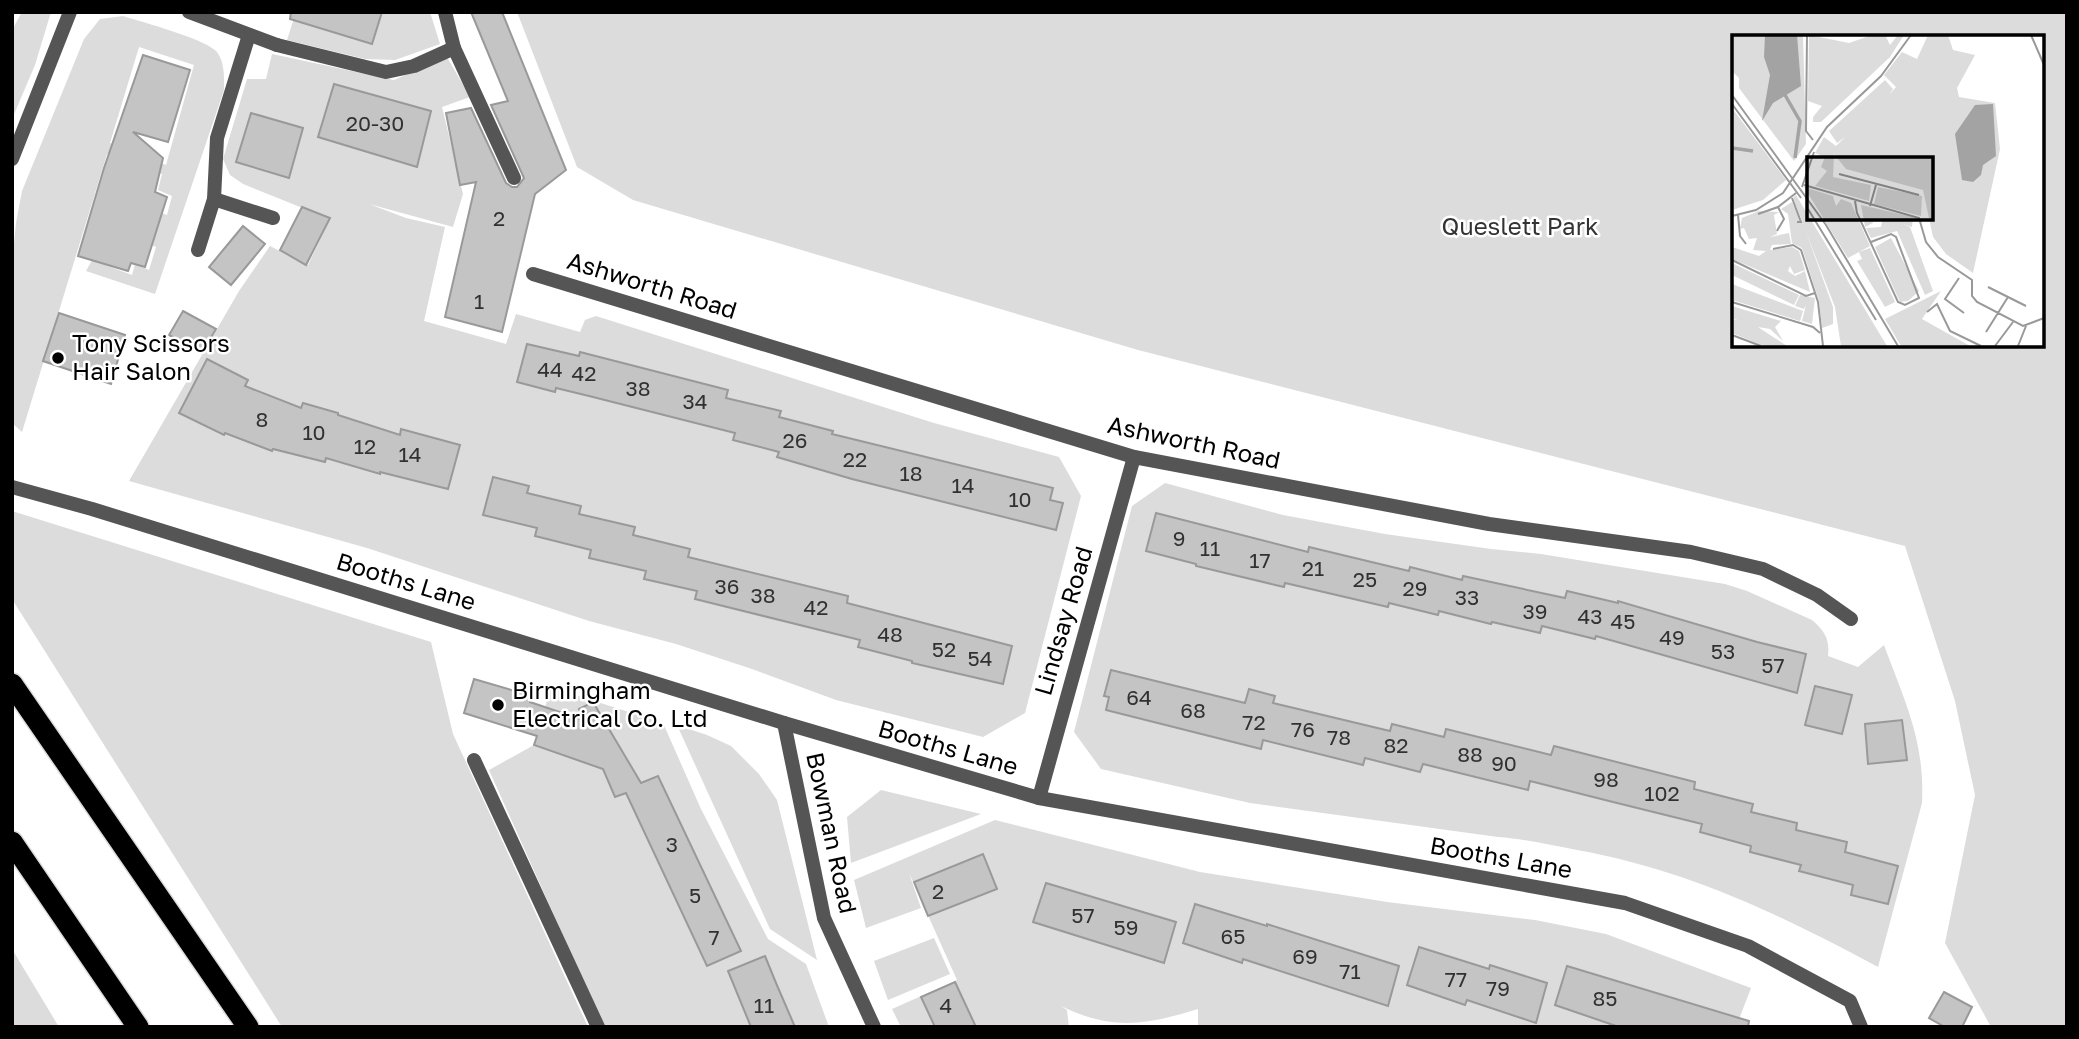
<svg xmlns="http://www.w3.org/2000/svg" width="2079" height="1039" font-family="'Golos Text',sans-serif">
<rect width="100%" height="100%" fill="#fff"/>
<g fill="#dcdcdc" fill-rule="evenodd">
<polygon points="22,12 51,12 35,65 12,119 12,30"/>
<polygon points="296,12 430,12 440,44 395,60 365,59 287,40"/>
<path d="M 517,12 L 2067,12 L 2067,1027 L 1991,1027 L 1945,943 L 1975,795 L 1955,701 L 1905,546 L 1138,350 L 633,200 L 577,167 ZM 1734,37 L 2042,37 L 2042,345 L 1734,345 Z"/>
<path d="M 123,16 C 142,22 206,39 217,52 C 225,63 224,77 224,90 L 155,294 L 86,271 L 92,260 L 132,275 L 135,264 L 149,270 L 156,247 L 140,240 L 151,209 L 167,215 L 172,196 L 158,190 L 162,174 L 107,154 L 22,432 L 12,423 L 12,264 L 16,223 L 22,191 L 84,39 L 100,19 ZM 139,47 L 194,65 L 166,165 L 110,143 Z"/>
<polygon points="272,54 394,80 447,57 470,97 442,107 463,194 453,227 369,204 406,218 445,227 424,321 506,344 516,314 580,332 585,320 596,316 934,423 1059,457 1081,496 1025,713 983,737 836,700 752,669 676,644 589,621 367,548 129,481 239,291 270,246 308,265 330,219 243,184 230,175 223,159 247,79 266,79"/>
<path d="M 1165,483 L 1283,515 L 1385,534 L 1491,549 L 1541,554 L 1725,584 L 1747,591 L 1812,620 C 1825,631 1830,640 1828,656 L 1858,667 L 1884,645 C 1905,702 1925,741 1922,803 L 1878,967 C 1779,914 1688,870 1577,850 C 1550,845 1525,839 1498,837 L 1250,803 L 1101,769 L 1074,732 L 1132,506 Z"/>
<polygon points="12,511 431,642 453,734 588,1027 282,1027 12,599"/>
<polygon points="551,687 663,723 701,809 768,939 806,964 829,1027 604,1027 489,770 534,745"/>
<polygon points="677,725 707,735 731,746 759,774 777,800 817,960 770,929"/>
<polygon points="881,790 981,814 851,863 847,817"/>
<path d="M 995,820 L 1200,872 L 1387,902 L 1535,920 L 1606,934 L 1751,988 L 1736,1027 L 1198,1027 L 1198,1009 C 1146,1025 1112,1031 1061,1006 L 1067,1010 L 1069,1027 L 901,1027 L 892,1009 L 957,980 L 909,873 L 921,908 L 866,928 L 854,880 Z"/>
<polygon points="934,938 950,974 888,1000 874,961"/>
<polygon points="12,949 59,1027 12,1027"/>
</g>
<g fill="#c4c4c4" stroke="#999" stroke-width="2">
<polygon points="291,12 382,12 372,44 290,19"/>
<polygon points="471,12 502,12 566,170 535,194 502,332 445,317 476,182 460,185 446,113 471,108 506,183 512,187 517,187 524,178 491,105 508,101"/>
<polygon points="143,55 190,70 168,142 133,132 163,158 155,192 167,197 145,267 131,263 128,271 78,256 104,168"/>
<polygon points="334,84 431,111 417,167 318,137"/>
<polygon points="251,113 303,128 289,178 236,162"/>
<polygon points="302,207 330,218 306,265 280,250"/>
<polygon points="243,226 265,244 231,285 209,267"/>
<polygon points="183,311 216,329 202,353 169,335"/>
<polygon points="59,313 125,335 111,384 43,361"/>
<polygon points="527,344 579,356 580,352 728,390 726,398 781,411 779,417 833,431 832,434 1053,488 1050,500 1063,503 1056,530 852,479 777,457 779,452 733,440 735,433 589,396 556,388 555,392 517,382"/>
<polygon points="207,359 248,380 245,386 301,408 303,403 338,413 338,415 400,435 401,429 460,445 448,489 380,472 380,474 326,458 325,462 273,449 272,451 225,433 224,435 179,413"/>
<polygon points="493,477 529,486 527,493 581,506 579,514 635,527 633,535 690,549 688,557 848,596 847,603 1012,646 1003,684 912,663 912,661 858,647 860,640 695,599 697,591 644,579 646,571 589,558 591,550 535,536 537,528 483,515"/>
<polygon points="1156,513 1308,552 1309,547 1409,571 1410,567 1462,580 1463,576 1565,598 1567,591 1618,603 1618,601 1757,642 1806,654 1797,693 1596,636 1595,639 1542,626 1540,633 1492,622 1491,624 1439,611 1438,615 1389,603 1388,607 1285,583 1284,587 1196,566 1196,564 1146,551"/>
<polygon points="1111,670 1245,703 1249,689 1275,696 1273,703 1390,731 1392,724 1444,737 1446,729 1551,755 1554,746 1695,782 1694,789 1753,804 1751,812 1797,823 1796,830 1847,842 1845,852 1898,866 1888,904 1851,895 1853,885 1799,871 1801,865 1750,852 1751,846 1700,832 1702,824 1613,802 1530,781 1528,790 1423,764 1420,772 1365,758 1363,765 1263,740 1261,749 1106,710 1109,697 1104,696"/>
<polygon points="474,679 532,696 530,702 583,720 579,709 593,702 641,783 658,776 741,951 707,966 626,793 615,797 603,769 534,745 537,736 464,713"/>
<polygon points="1815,686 1852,695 1842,734 1805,725"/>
<polygon points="1902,720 1907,760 1868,764 1865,724"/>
<polygon points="983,854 997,889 928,916 914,882"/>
<polygon points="1046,883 1176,922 1164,963 1033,922"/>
<polygon points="1195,904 1267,926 1267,924 1399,966 1388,1006 1243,959 1242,963 1183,943"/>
<polygon points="1419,947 1489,969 1490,965 1547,983 1536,1023 1467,1000 1465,1005 1407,985"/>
<polygon points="765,956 776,983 795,1027 751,1027 728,971"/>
<polygon points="1567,966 1749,1021 1748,1027 1619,1027 1555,1005"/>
<polygon points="955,982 976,1027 935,1027 921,997"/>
<polygon points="1944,992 1972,1007 1962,1027 1945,1027 1929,1018"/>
</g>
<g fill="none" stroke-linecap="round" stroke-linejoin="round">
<g stroke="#dbdbdb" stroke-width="24">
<g id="motorway">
<polyline points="12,684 248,1027"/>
<polyline points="12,842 138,1027"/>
</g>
</g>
<g stroke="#555" stroke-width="14">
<polyline points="249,35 217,138 214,199 273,218"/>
<polyline points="277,45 386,72 414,66 454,48 445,12"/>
<polyline points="454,48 514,178"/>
<polyline points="198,250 214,199"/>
<polyline points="474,760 598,1027"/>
</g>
<g stroke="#555" stroke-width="14">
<polyline points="189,12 277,45"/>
<polyline points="12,159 70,12"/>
<polyline points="533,274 1134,457 1489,524 1691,552 1763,569 1817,595 1851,619"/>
<polyline points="12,487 92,509 784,723 1039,798 1625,903 1748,946 1850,1001 1861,1027"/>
<polyline points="784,723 824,918 874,1027"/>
<polyline points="1039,798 1134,457"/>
</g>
<use href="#motorway" stroke="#000" stroke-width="21"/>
</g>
<g fill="#000" stroke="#fff" stroke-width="2.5">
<circle cx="58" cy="358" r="7"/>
<circle cx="498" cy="705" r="7"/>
</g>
<g text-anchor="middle" stroke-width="5" stroke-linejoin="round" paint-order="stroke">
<g font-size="21" fill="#313131">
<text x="375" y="131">20-30</text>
<text x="499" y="226">2</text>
<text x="479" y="309">1</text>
<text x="550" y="377">44</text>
<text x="584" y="381">42</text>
<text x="638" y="396">38</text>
<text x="695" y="409">34</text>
<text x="262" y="427">8</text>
<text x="314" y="440">10</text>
<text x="795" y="448">26</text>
<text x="365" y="454">12</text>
<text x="410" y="462">14</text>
<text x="855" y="467">22</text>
<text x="911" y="481">18</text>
<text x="963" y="493">14</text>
<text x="1020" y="507">10</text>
<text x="1179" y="546">9</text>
<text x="1210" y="556">11</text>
<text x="1260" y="568">17</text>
<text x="1313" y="576">21</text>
<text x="1365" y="587">25</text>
<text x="727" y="594">36</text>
<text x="1415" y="596">29</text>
<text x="763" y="603">38</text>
<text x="1467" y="605">33</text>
<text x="816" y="615">42</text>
<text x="1535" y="619">39</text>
<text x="1590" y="624">43</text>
<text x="1623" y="629">45</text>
<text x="890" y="642">48</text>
<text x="1672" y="645">49</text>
<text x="944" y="657">52</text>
<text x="1723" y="659">53</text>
<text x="980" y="666">54</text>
<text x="1773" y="673">57</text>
<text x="1139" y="705">64</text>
<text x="1193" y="718">68</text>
<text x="1254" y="730">72</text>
<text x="1303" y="737">76</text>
<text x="1339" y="745">78</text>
<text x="1396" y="753">82</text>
<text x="1470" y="762">88</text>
<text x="1504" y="771">90</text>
<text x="1606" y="787">98</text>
<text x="1662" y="801">102</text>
<text x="672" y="852">3</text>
<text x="938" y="899">2</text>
<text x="695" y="903">5</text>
<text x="1083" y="923">57</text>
<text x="1126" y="935">59</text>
<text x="1233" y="944">65</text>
<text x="714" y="945">7</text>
<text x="1305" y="964">69</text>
<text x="1350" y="979">71</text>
<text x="1456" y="987">77</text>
<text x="1498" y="996">79</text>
<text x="1605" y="1006">85</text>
<text x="764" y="1013">11</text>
<text x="946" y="1013">4</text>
</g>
<g font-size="24" fill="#333" stroke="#fff">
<text x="1520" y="235">Queslett Park</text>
</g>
<g font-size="24" fill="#000" stroke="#fff">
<text transform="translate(652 286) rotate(17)" y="8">Ashworth Road</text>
<text transform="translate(1194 443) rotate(12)" y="8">Ashworth Road</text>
<text transform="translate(406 582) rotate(17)" y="8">Booths Lane</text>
<text transform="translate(1064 621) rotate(-74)" y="8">Lindsay Road</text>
<text transform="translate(948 748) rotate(16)" y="8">Booths Lane</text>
<text transform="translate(831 833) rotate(78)" y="8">Bowman Road</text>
<text transform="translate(1501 858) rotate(10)" y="8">Booths Lane</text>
</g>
<g font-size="24" fill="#000" stroke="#fff" text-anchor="start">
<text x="72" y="352">Tony Scissors<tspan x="72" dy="28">Hair Salon</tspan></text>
<text x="512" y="699">Birmingham<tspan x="512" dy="28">Electrical Co. Ltd</tspan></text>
</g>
</g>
<g transform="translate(1732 35)">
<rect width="312" height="312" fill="#fff"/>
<path d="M 0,0 L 71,0 L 74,109 L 62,126 L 7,53 L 7,43 L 0,36 ZM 77,0 L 117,8 L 140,0 L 161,0 L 154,2 L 158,10 L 166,0 L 172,0 L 158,22 L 89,87 L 81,87 L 81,82 L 90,71 L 76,66 ZM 196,0 L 216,0 L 221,15 L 243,20 L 225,53 L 227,62 L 263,68 L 268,114 L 241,238 L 214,219 L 201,202 L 191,155 L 114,134 L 102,119 L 101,142 L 139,150 L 137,166 L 83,151 L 95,136 L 89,132 L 93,122 L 83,118 L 92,102 L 104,111 L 113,102 L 105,108 L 97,96 L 153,45 L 161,54 L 157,60 L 164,52 L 152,40 L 170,17 L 185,24 ZM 0,73 L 54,145 L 31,165 L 0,175 ZM 72,152 L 101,161 L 104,171 L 109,164 L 119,168 L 138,211 L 116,223 ZM 146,152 L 190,161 L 189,181 L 142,169 ZM 64,160 L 155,311 L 109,311 L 103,272 L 74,197 L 101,272 L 101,289 L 90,293 L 87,266 L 70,213 L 60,208 L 56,179 L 49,174 L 60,167 L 72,191 L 61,163 ZM 129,170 L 181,182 L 180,192 L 171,189 L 178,192 L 201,256 L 193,260 L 165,196 L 139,203 L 134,193 L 149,192 L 150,186 L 140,184 L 141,188 L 133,192 ZM 34,173 L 26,176 L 47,177 L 42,180 L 45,199 L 38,202 L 57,198 L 59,209 L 40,210 L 38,215 L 60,212 L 67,216 L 73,235 L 62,239 L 58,231 L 56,236 L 63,241 L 73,236 L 78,257 L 0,224 L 0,212 L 27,221 L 34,216 L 21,215 L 25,203 L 17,204 L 12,193 L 8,194 L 10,183 ZM 159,203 L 187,256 L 176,266 L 168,267 L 143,212 ZM 138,213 L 163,267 L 153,272 L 125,226 L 130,224 L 127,217 ZM 0,228 L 67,260 L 62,270 L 0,240 ZM 0,249 L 71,276 L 68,286 L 0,265 ZM 209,256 L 190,284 L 238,311 L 169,311 L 153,284 ZM 68,260 L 83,263 L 80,289 L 70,286 L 74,270 L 72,274 L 63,271 ZM 0,271 L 49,286 L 43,292 L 51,306 L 38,294 L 26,292 L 55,311 L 32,311 L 0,298 L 0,284 L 6,285 L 0,283 Z" fill="#dcdcdc"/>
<path d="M 33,0 L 65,0 L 69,51 L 41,68 L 30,86 L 38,40 L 32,22 ZM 261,69 L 264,121 L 251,130 L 249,140 L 241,147 L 230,145 L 223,99 L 243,70 Z" fill="#a3a3a3"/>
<path fill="none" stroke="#a3a3a3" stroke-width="3.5" d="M 53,60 L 68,86 L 63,123M 0,113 L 21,116"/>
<path fill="none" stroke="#999" stroke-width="2" d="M 75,0 L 74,96 L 81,105M 299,0 L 312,30M 0,60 L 94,190 L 166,311M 0,69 L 69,163M 107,139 L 187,160M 72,150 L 187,183 L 194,207 L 206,222 L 240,245 L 240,261 L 245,267 L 291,291 L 312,283M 70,152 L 82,117M 60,163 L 69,187 L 65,187M 123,166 L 125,178 L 166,267 L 173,270 L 187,263 L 164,202 L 159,199 L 139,207M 138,171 L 144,150M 76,174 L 144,285M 26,179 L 46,172 L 64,158M 6,180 L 8,201 L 14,209M 0,181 L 24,175 L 51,158 L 95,92 L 149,41 L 179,0M 45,196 L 52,184 L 46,172M 41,214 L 61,210 L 69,215 L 86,267 L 91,311M 0,225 L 74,261 L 83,258M 227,243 L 213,264 L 232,278M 256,252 L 294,271M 0,267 L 81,292 L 88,298M 195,277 L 205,269 L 218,296 L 249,311M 254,297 L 276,262M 0,300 L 29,311M 263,311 L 281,287M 286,311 L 294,291"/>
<path fill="#000" fill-opacity="0.15" stroke="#000" stroke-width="3.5" d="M 75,122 L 201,122 L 201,185 L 75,185 Z"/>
<rect width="312" height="312" fill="none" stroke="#000" stroke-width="3.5"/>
</g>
<rect width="2079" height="1039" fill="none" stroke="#000000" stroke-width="28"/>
</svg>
